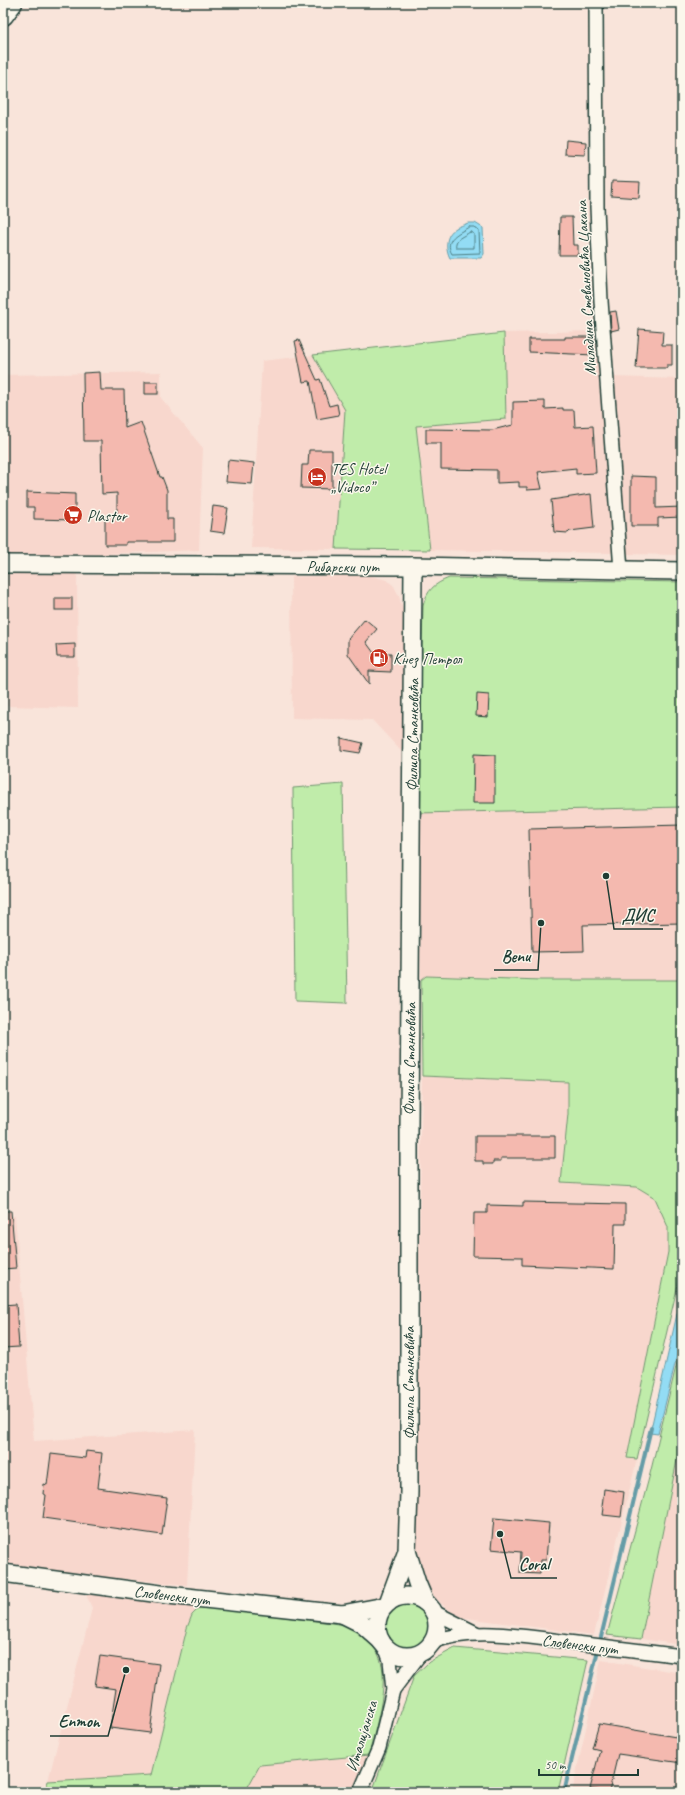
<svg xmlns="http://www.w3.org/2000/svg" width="685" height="1795" font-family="Caveat,sans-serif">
<rect width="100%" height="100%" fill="#f9e4da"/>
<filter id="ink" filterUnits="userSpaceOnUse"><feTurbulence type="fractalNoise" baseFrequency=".025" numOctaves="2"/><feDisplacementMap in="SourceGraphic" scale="8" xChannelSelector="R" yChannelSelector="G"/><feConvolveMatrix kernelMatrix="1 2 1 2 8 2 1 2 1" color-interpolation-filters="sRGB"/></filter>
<g filter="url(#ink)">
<g fill="#f8d7cd">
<polygon points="597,331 613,553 430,550 416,426 506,419 504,333"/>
<polygon points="313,355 345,410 336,549 251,548 262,361"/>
<polygon points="161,372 161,398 203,448 199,550 100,554 3,555 3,375"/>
<polygon points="611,377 682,379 682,555 626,554"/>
<polygon points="3,571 77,573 78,708 6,706 3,634"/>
<polygon points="367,575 387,580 394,586 399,596 404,614 402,752 372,720 292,718 291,577"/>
<polygon points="682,807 682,980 541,980 427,976 421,980 418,813"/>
<polygon points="422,1076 568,1082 568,1114 561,1183 637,1187 655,1198 668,1227 668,1252 627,1458 637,1459 594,1635 459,1617 446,1608 434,1596 425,1579 416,1550 418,1321"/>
<polygon points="15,1216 34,1441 195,1430 187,1585 3,1567 3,1217"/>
<polygon points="682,1435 682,1645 641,1639"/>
<polygon points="85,1592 201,1606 187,1628 151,1775 48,1781 92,1608"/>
<polygon points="601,1660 682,1673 682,1792 572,1792"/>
<polygon points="369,1755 352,1792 245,1792 260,1765"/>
</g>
<g fill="#c0ecaa" stroke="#70946f">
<polygon points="504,333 506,419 416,426 430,550 336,549 345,410 313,355"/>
<path d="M 449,578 L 682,582 L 682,807 L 418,813 L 423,606 C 427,590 434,584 449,578 Z"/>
<polygon points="343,784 347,1003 295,1001 293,788"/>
<polygon points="426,976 541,980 682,980 682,1267 637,1459 627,1458 668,1252 668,1227 655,1198 637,1187 561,1183 568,1114 568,1082 422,1076 421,980"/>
<polygon points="682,1342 682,1435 641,1639 607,1635 650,1474"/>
<circle cx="407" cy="1626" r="23"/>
<path d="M 201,1606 L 346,1625 C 357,1632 367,1639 375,1649 C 394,1674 375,1727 369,1755 L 260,1765 L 245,1792 L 45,1792 L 48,1781 L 151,1775 L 187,1628 L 192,1615 Z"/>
<polygon points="455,1648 588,1660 558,1792 372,1792 414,1676 429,1662"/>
</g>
<g fill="#93dcf4" stroke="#659ca7">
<path d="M 468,223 L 475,223 L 483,228 L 484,254 L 481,258 L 450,258 C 445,248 445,235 456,228 C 459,226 464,225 468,223 Z"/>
<polygon points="682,1292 682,1335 658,1434 650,1433"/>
</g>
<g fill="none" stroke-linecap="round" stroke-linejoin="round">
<g stroke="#4d7d81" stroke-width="1">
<path d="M 469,227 L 474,227 L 479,231 L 480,253 L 452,254 C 443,239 459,233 469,227 Z"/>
<path d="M 470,232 L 474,234 L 474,248 L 456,248 C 454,238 463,237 470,232 Z"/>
</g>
<polyline stroke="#659ca7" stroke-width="4" points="564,1792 651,1428"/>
</g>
<g fill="#f4b9af" stroke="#1f3d34">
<polygon points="566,140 586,142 585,155 565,154"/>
<polygon points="612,181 640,182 639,198 611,196"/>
<polygon points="560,217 572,217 573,245 578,245 578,255 559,255"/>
<polygon points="616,311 619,329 611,331 610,312"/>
<polygon points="639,329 663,331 662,345 672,345 672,365 667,365 667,368 636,368"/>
<polygon points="565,337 594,337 594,355 529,352 529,339 565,339"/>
<polygon points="299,340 317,380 320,379 329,406 337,404 339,415 317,419 310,381 303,382 295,341"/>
<polygon points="100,372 101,390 124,390 125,428 141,422 160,477 162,477 167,490 167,519 173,519 173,542 126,542 126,545 105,545 105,516 117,516 117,493 102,494 101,441 84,441 83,373"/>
<rect x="145" y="382" width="13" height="12"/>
<polygon points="545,401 545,409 563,408 563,410 574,410 575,427 593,426 596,473 576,474 576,468 538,472 542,489 527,490 527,487 519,487 519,482 497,483 497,470 441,469 441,443 426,443 426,429 492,430 513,425 513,402"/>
<polygon points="309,450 332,450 332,489 301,488 302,465 308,465"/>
<polygon points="228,460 254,463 252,484 226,482"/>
<polygon points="631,476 656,477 656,508 682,507 682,517 658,518 658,526 631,526"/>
<polygon points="27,492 75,494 75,520 34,519 34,507 27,507"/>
<polygon points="591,494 594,528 570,531 568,533 554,532 551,500"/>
<polygon points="213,506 228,508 224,533 210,531"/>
<rect x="55" y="598" width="17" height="12"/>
<polygon points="365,619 377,629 366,642 374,653 391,653 391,672 369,671 369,684 348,654 348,639"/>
<polygon points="75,644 75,657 57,657 56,645"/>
<polygon points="477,694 489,695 488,717 476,716"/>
<polygon points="341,738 363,743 360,753 341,750"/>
<polygon points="474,754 495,755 495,803 473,803"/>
<polygon points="682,825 682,923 583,925 584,951 532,952 529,829"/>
<polygon points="475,1136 555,1136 555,1158 501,1158 501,1161 493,1161 493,1164 483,1164 483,1161 475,1161"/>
<polygon points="523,1202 625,1204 625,1224 615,1224 614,1269 522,1265 522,1257 473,1256 474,1213 487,1213 487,1205 523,1206"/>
<polygon points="3,1211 11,1211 16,1268 3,1269"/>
<polygon points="16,1304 19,1347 3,1348 3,1305"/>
<polygon points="86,1451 102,1453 98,1488 167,1498 162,1535 43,1518 46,1495 43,1494 44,1484 47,1485 51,1454 85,1458"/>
<polygon points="604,1489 624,1492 621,1517 603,1515 604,1508 602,1507"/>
<polygon points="494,1518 549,1523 546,1560 541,1560 540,1574 520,1573 521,1552 491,1549"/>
<polygon points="100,1656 159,1664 150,1733 110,1728 116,1689 95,1686"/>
<polygon points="599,1724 682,1738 682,1763 618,1754 609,1792 590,1789 600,1750 592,1748"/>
</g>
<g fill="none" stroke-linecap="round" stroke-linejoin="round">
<g stroke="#1f3d34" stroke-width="16">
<g id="minor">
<polyline points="596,3 597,207 601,301 621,570"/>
<polyline points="434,1612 476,1633"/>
<path d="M 433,1642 C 475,1625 540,1639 585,1644 C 617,1648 650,1652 682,1656"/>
<polyline points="393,1690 421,1653"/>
<polyline points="360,1792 379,1748 393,1690 390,1660 385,1646"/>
</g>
</g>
<g stroke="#1f3d34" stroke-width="20">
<g id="major">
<polyline points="3,564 413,566 682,571"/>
<polyline points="407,1551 417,1583 425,1602"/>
<polyline points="3,1573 168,1595 342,1614 385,1606"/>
<circle cx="407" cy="1626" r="30"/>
<polyline points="388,1603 407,1551 409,1492 409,1127 413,566"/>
<polyline points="342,1614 362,1624 381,1641"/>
</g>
</g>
<g stroke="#1f3d34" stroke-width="23">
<polyline id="highway" points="3,15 12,3"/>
</g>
<use href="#minor" stroke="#fbf7ec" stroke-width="13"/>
<use href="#major" stroke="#fbf7ec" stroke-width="17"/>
<use href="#highway" stroke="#fbf7ec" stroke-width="20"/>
</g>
</g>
<defs>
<g id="hotel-disc" transform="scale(1)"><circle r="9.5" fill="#c8321e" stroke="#fbf7ec"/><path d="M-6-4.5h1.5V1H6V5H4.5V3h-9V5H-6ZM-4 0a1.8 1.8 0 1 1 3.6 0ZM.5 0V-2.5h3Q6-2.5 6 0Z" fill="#fff"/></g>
<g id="supermarket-disc" transform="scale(1)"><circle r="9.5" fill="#c8321e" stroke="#fbf7ec"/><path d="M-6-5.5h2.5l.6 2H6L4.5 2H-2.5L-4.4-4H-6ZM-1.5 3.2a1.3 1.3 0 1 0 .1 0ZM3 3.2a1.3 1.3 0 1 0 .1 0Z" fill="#fff"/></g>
<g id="fuel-disc" transform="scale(1)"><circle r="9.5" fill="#c8321e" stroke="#fbf7ec"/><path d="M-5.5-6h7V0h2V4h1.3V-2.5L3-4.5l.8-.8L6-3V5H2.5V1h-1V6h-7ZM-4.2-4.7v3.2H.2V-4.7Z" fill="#fff"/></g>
</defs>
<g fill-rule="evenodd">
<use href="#hotel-disc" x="317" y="477"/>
<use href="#supermarket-disc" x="73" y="515"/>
<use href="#fuel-disc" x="379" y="658"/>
</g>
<g text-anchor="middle" stroke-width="3" stroke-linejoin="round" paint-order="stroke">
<g font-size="16" fill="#1f3d34" stroke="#fbf7ec">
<text transform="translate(585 288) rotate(-93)" y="6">Миладина Стевановића Цакана</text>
<text x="343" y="572">Рибарски пут</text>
<text transform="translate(412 735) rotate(-89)" y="6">Филипа Станковића</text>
<text transform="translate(409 1059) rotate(-89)" y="6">Филипа Станковића</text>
<text transform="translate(408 1383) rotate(-90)" y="6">Филипа Станковића</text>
<text transform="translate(172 1595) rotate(7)" y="6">Словенски пут</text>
<text transform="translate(580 1644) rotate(7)" y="6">Словенски пут</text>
<text transform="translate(361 1736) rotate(-73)" y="6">Италијанска</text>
</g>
<g font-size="16" fill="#1f3d34" stroke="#fbf7ec" text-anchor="start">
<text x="331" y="474">TES Hotel<tspan x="331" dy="18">„Vidoco”</tspan></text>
<text x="87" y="521">Plastor</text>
<text x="393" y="664">Кнез Петрол</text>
</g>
</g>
<path fill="none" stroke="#1f3d34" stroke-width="1.5" d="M606 876L614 929H663M541 923L538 970H494M500 1534L511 1578H557M126 1670L108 1736H50"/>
<g fill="#1f3d34" stroke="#fbf7ec" stroke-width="1.5">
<circle cx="606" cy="876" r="4"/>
<circle cx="541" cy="923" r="4"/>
<circle cx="500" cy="1534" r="4"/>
<circle cx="126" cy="1670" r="4"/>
</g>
<g font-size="17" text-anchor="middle" font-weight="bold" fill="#1f3d34" stroke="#fbf7ec" stroke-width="3" stroke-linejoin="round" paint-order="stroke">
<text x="638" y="921">ДИС</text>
<text x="516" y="962">Benu</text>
<text x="534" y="1570">Coral</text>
<text x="79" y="1727">Enmon</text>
</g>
<rect width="685" height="1795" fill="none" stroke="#fbf7ec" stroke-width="16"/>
<rect x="8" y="8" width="669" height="1779" fill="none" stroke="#1f3d34" stroke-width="1.5" filter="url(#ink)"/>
<path d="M539 1769v6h99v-6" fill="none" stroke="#1f3d34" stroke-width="2"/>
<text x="545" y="1769" font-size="12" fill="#1f3d34" stroke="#fbf7ec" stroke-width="3" paint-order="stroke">50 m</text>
</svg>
